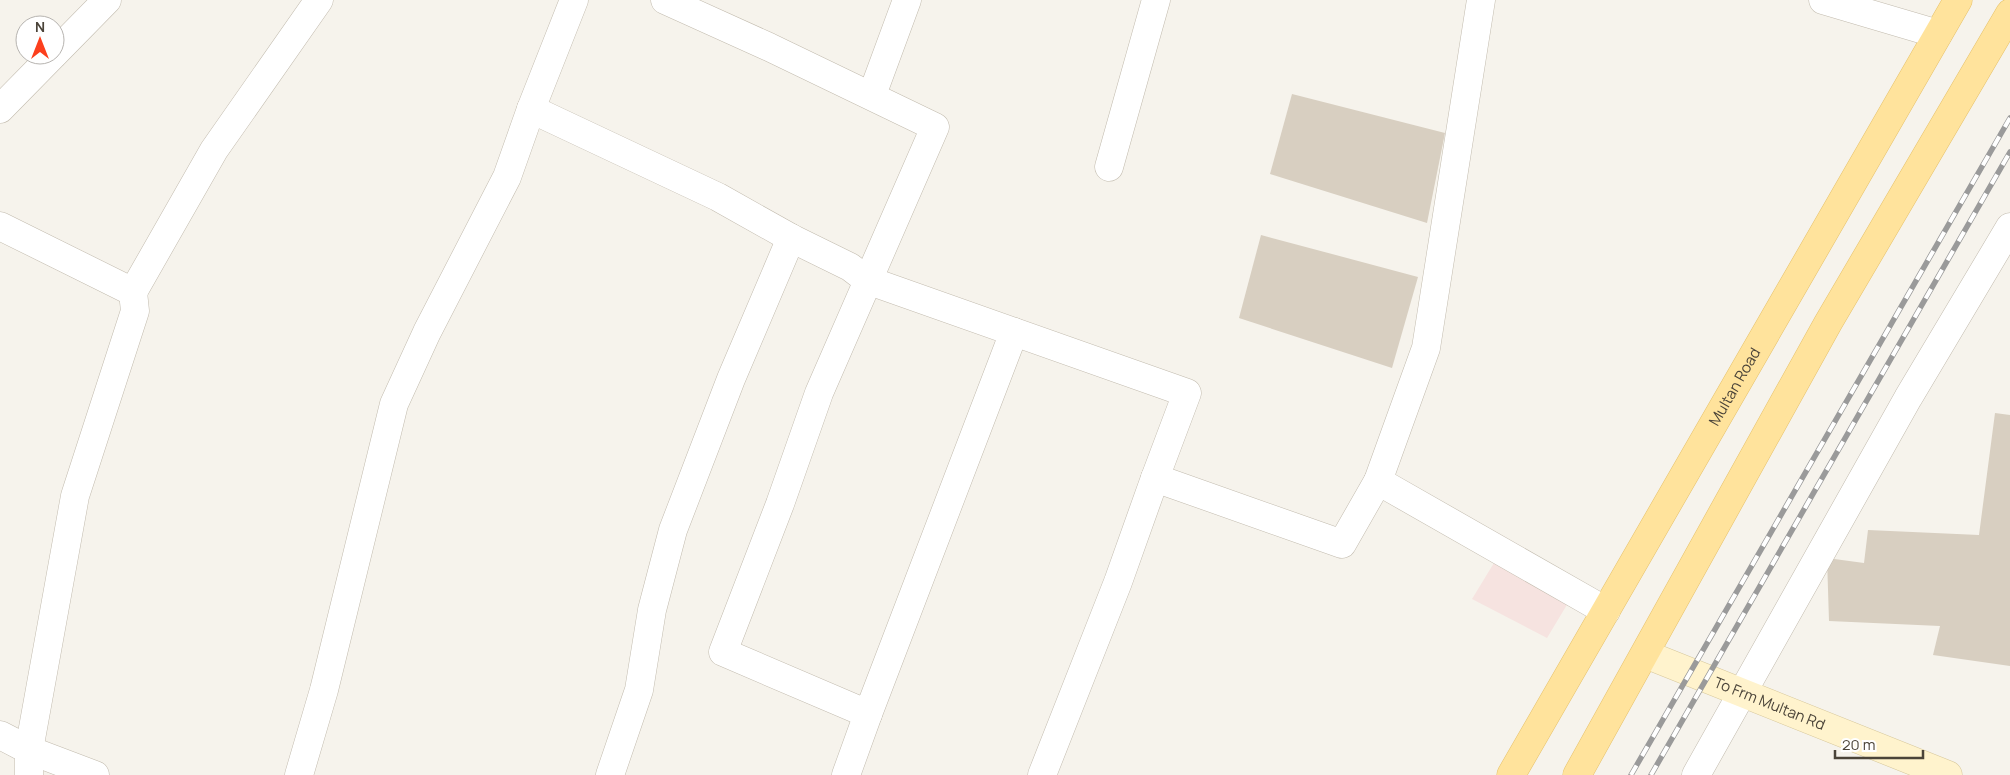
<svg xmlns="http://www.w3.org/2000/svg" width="2010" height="775" font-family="Manrope,sans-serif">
<rect width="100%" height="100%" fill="#f6f3ec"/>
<polygon fill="#f6e3e0" points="1497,558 1571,598 1547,638 1472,599"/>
<g fill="#d8cfc1">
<polygon points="1292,94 1445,133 1427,223 1270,174"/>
<polygon points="1261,235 1418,277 1392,368 1239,318"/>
<polygon points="1995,413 2010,415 2010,666 1933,655 1940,626 1829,621 1827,558 1864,563 1868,530 1979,535"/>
</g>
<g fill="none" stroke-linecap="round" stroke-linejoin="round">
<g stroke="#c2bbae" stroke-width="29">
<g id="street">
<polyline points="665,0 769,47 935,127 819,393 780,504 723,652 868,714 1014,332"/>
<polyline points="1481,0 1426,348 1378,481 1606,611"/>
<polyline points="1823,0 1938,34"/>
<polyline points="55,53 107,0"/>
<polyline points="872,95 907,0"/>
<polyline points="0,109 53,55"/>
<polyline points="531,109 574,0"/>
<polyline points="1109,167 1156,0"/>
<polyline points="0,226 133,292 135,311 75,496 29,750 29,775"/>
<polyline points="133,292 214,150 319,0"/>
<polyline points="0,735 29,750 95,775"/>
<polyline points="299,775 324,690 394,404 427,332 507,177 531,109 718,197 791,238 850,267 867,280 1187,393 1155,478 1342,544 1378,481"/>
<polyline points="610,775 639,690 652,610 673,530 731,379 791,238"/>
<polyline points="846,775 868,714"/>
<polyline points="1042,775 1118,582 1155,478"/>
<polyline points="1696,775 1908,398 2010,227"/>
</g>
</g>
<g stroke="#d6c79b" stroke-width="29">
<g id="secondary">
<path id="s1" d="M 1645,654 L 1948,775"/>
</g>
</g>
<g stroke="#e6c16a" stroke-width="29">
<g id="primary">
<path id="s2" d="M 1511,775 L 1958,0"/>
<polyline points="1577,775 1828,323 2010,13"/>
</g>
</g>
<use href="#street" stroke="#fff" stroke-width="28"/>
<use href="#secondary" stroke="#fff3cd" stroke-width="28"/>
<use href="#primary" stroke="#ffe39c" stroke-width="28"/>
<g stroke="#9a9a9a" stroke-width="5.5">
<g id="rail">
<polyline points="1631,775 2010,118"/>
<polyline points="1651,775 2010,152"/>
</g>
</g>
<use href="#rail" stroke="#fff" stroke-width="4" stroke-dasharray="11" stroke-linecap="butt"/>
</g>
<g text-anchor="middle" stroke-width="4" stroke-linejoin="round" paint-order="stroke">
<g font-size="15" fill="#4b4439" stroke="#fff">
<text dy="5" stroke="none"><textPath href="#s2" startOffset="448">Multan Road</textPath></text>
<text dy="5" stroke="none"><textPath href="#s1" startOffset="134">To Frm Multan Rd</textPath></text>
</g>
</g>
<g transform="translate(40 40)"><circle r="24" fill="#ffffff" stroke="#b7b4b0"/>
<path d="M0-4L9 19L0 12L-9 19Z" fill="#fc3f1d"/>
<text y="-8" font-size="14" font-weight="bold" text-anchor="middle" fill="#4b4439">N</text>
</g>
<path d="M1835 750v8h88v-8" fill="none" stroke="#4b4439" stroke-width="2.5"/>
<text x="1842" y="750" font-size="15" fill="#4b4439" stroke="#ffffff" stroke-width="4" paint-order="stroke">20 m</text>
</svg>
